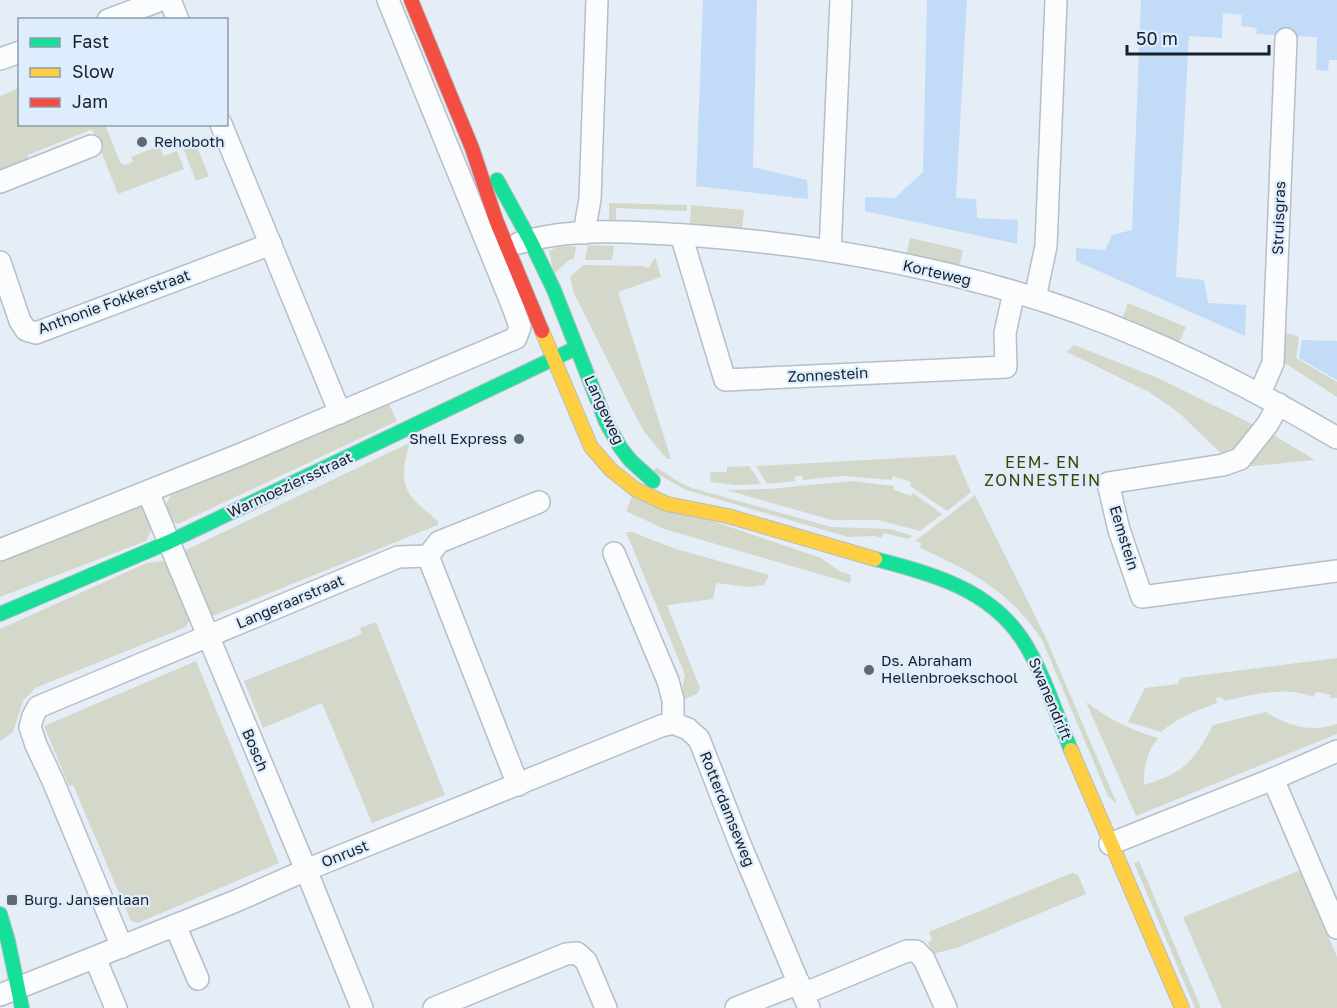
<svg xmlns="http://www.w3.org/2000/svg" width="1337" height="1008" font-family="'Golos Text',sans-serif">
<rect width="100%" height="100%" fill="#e5edf6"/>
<g fill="#d3d8cb">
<polygon points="19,88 20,124 105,125 120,162 124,165 131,163 133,161 131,157 159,146 164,156 177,151 184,169 118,194 93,131 90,130 28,155 26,165 0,175 0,96"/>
<polygon points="193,138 209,176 196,181 183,148 185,141"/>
<polygon points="609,203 687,205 687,211 616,208 616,221 609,221"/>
<polygon points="691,205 744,210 742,228 690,225"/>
<polygon points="910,238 963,250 959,268 906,256"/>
<polygon points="588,245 614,246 612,260 585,260"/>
<polygon points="576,246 574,259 569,260 554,274 549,251 557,247"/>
<polygon points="655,257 661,277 618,292 671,459 667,459 645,433 634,413 574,293 570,277 583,265 643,266 649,268"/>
<polygon points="1128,303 1186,327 1178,344 1122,319"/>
<polygon points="1284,332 1299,337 1296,358 1337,382 1337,397 1282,361"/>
<polygon points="1074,345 1158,378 1256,426 1234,454 1225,457 1178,412 1149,392 1067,352"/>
<polygon points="388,402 397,421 178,524 172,521 166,504 173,492"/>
<polygon points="1270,433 1315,460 1243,467"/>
<path d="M 409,443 C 408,453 404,462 404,472 C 403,497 422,507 438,521 L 438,525 L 210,617 L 185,566 L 184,551 Z"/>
<polygon points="955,455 971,492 947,511 910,486 911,482 893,476 892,480 843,476 803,480 802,476 795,476 795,481 767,484 756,466"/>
<polygon points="749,466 761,484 735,485 711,482 710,472 727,472 727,467"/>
<polygon points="657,468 679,482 692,488 831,527 891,529 913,536 908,539 884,533 881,538 875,536 848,537 686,490 652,471"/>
<polygon points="851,481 894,486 894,490 911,496 913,493 942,514 920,531 878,520 832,520 726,490 769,489"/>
<polygon points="633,494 821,558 839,571 851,575 850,583 664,529 626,511"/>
<path d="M 975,495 L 1045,636 L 1117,804 L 1108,796 L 1042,640 C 1009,590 972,572 920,548 L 921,543 L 915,541 Z"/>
<polygon points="140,505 149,512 152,529 146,541 0,597 0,558"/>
<path d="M 626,532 L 632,532 L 676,549 L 769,575 L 764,585 L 751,587 L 716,583 L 713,599 L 667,605 L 700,688 L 697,694 L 682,700 L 680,699 C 684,689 682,685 685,675 Z"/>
<polygon points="163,561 170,566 191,617 186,627 35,688 23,701 13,732 0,741 0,629 147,563"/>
<polygon points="376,622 445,795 372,823 322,703 263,728 244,681 362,634 360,628"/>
<path d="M 1337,658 L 1337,698 L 1330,698 L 1331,695 L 1316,692 L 1314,697 C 1285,686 1254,694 1225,701 L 1221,697 L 1216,698 L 1217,703 C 1196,711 1178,717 1161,732 L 1128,722 L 1145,688 L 1178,684 L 1180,678 Z"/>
<polygon points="196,661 279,863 138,923 131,921 73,785 69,786 44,726"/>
<path d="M 1086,702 C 1109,719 1130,730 1158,738 C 1147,752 1143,768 1144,785 C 1184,773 1194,761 1213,725 L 1266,712 C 1287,726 1312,733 1337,724 L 1337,734 L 1136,816 Z"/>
<polygon points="1139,861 1201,1008 1195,1008 1134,863"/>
<polygon points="1301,870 1337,957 1337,1008 1222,1008 1183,917"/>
<polygon points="1072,873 1078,875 1086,894 959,947 933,954 928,943 932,940 929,932"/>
</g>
<g fill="#c2dbf6">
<polygon points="703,0 757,0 753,167 807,180 808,199 696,186"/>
<polygon points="927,0 967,0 956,198 976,199 977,218 1018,220 1017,244 865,211 865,197 895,198 923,172"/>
<polygon points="1141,0 1337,0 1337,60 1329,60 1328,71 1316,70 1317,37 1256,34 1257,28 1241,26 1242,15 1223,13 1222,38 1189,36 1176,277 1204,280 1208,303 1246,305 1245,336 1076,261 1076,248 1105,250 1112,235 1132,230"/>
<polygon points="1302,340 1337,341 1337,380 1299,358"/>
</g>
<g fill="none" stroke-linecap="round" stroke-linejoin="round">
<g stroke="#b6bec7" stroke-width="24">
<g id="street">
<polyline points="170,0 178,20"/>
<polyline points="108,20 161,0"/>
<polyline points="0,59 20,52"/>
<polyline points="221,124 340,413"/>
<polyline points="0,182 91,146"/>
<polyline points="584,233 590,199 597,0"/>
<polyline points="681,235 725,380 1006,367 1005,333 1014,292"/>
<path d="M 519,243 C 574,226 641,232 699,236 C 806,244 913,262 1015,292 C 1129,325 1236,378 1337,438"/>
<polyline points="830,251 841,0"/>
<polyline points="0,262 20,321 26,330 36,333 271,244"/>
<polyline points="1035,298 1046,246 1056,0"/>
<polyline points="1260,393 1273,363 1286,39"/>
<polyline points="1279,404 1267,425 1240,459 1223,465 1108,483 1119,530 1142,597 1337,571"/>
<polyline points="148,492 306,870 362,1008"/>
<polyline points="0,550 239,455 516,338 520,327 513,307 388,0"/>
<polyline points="614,553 668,681 673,700 673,723 688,729 699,739 740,844 809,1008"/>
<polyline points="428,556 518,785"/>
<polyline points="1273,779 1337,928"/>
<polyline points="1110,844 1273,779 1337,751"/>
<polyline points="175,925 198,979"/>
<polyline points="122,947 53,781 36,745 30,727 33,716 38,707 398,557 428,556 439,542 539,502"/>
<polyline points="95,958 116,1008"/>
<polyline points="803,994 907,951 916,951 924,959 946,1008"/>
<polyline points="0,995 236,901 306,870 661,726 673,723"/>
<polyline points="434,1008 566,954 577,953 586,961 606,1008"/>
<polyline points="736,1008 799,983"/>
</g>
</g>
<g stroke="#b6bec7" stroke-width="16">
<g id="fast">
<polyline points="497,180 530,240 554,290 606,422 620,447 630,460 653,481"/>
<path d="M 875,559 C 930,573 989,589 1022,639 C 1043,671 1056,714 1071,750"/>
<polyline points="0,614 169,542 576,348"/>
<polyline points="0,914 8,941 22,1008"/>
</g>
</g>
<g stroke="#b6bec7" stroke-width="16">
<g id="slow">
<polyline points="542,331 591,447 611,470 635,489 667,504 728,516 875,559"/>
<polyline points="1071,750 1182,1008"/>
</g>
</g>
<g stroke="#b6bec7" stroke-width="16">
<polyline id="jam" points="411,0 472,148 496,220 542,331"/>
</g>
<use href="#street" stroke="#fbfcfe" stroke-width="21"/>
<use href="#fast" stroke="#16e098" stroke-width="14"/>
<use href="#slow" stroke="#ffcf43" stroke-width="14"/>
<use href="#jam" stroke="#f24e42" stroke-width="14"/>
</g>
<g fill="#606871" stroke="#deedfd" stroke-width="2">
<circle cx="142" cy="142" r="6"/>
<circle cx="519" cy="439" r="6"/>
<circle cx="869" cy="670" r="6"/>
<rect x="6" y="894" width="12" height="12" rx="3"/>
</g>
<g text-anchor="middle" stroke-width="4.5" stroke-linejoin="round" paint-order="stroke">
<g font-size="15" fill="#18212a" stroke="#deedfd" text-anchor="start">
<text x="154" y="147">Rehoboth</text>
<text x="507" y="444" text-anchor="end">Shell Express</text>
<text x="881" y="666">Ds. Abraham<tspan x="881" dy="17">Hellenbroekschool</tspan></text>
<text x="24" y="905">Burg. Jansenlaan</text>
</g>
<g font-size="15" fill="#18212a" stroke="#deedfd">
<text transform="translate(1279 218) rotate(-88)" y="5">Struisgras</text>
<text transform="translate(937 273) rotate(13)" y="5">Korteweg</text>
<text transform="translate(114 302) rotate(-20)" y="5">Anthonie Fokkerstraat</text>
<text transform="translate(828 375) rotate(-3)" y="5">Zonnestein</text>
<text transform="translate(604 410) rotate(65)" y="5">Langeweg</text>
<text transform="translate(290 485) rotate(-25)" y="5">Warmoeziersstraat</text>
<text transform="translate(1124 538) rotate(73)" y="5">Eemstein</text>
<text transform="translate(290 602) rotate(-23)" y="5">Langeraarstraat</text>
<text transform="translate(1050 699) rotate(67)" y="5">Swanendrift</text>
<text transform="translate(255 750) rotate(67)" y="5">Bosch</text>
<text transform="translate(727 809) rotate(68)" y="5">Rotterdamseweg</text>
<text transform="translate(345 854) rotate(-22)" y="5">Onrust</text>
</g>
<g font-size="16" letter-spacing="1.5" fill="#434402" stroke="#deedfd">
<text x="1043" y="468">EEM- EN<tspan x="1043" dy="18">ZONNESTEIN</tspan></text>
</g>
</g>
<rect x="18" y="18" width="210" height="108" fill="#deedfd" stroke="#8f9ba9" stroke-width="1.5"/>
<rect x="30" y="38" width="30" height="9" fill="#16e098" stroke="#8f9ba9" stroke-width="1.5"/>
<text x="72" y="48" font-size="18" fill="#18212a">Fast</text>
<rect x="30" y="68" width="30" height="9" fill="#ffcf43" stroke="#8f9ba9" stroke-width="1.5"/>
<text x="72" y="78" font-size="18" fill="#18212a">Slow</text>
<rect x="30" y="98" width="30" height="9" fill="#f24e42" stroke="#8f9ba9" stroke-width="1.5"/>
<text x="72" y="108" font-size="18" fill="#18212a">Jam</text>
<path d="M1127 45v9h142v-9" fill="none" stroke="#18212a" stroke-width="3"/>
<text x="1136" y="45" font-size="18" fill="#18212a" stroke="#deedfd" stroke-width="4.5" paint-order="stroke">50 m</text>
</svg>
